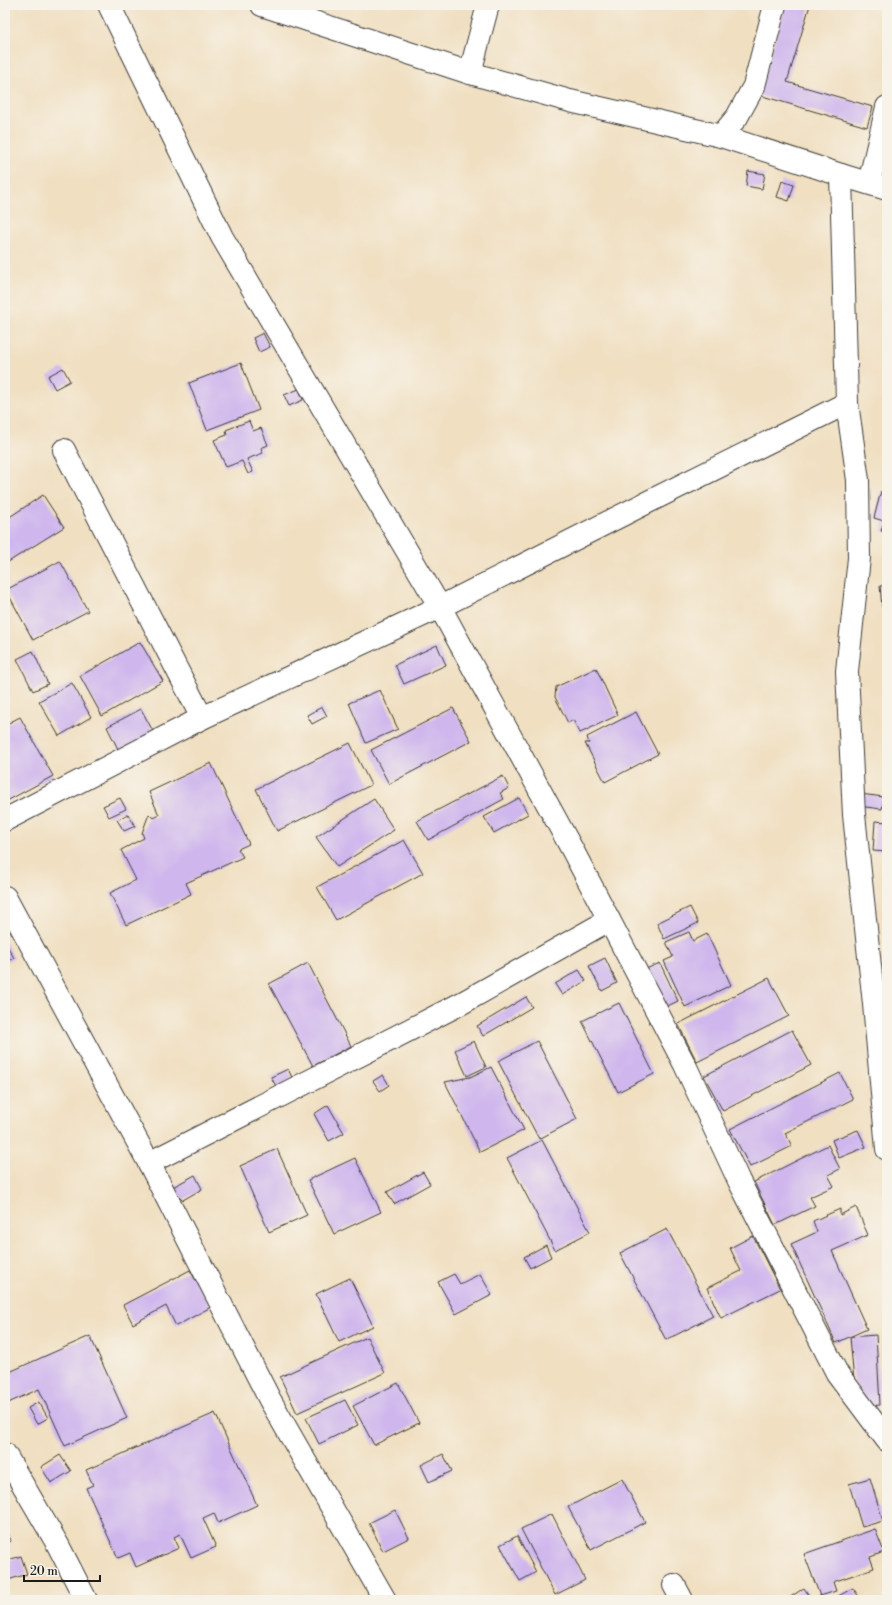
<svg xmlns="http://www.w3.org/2000/svg" width="892" height="1605" font-family="'Libre Bodoni',serif">
<rect width="100%" height="100%" fill="#f7f3e8"/>
<filter id="ink" filterUnits="userSpaceOnUse"><feTurbulence type="fractalNoise" baseFrequency=".025" numOctaves="2"/><feDisplacementMap in="SourceGraphic" scale="8" xChannelSelector="R" yChannelSelector="G"/><feConvolveMatrix kernelMatrix="1 2 1 2 8 2 1 2 1" color-interpolation-filters="sRGB"/></filter>
<filter id="wash" filterUnits="userSpaceOnUse"><feTurbulence type="fractalNoise" baseFrequency=".012" numOctaves="4" result="noise"/><feDisplacementMap in="SourceGraphic" scale="16" xChannelSelector="R" yChannelSelector="G"/><feGaussianBlur stdDeviation="0.9" result="paint"/><feColorMatrix in="noise" values="0 0 0 0 0 0 0 0 0 0 0 0 0 0 0 0 0 1.4 0 .05"/><feComposite in="paint" operator="in"/></filter>
<g filter="url(#wash)">
<rect width="100%" height="100%" fill="#f0dfc1"/>
<g id="blocks">
<g fill="#cfb7ed">
<polygon points="785,5 810,5 787,82 873,107 867,127 759,95"/>
<polygon points="748,171 765,174 762,189 746,186"/>
<polygon points="782,181 794,185 789,201 777,197"/>
<polygon points="263,333 270,347 259,352 253,338"/>
<polygon points="241,363 259,410 207,430 189,383"/>
<polygon points="63,368 70,381 55,389 48,376"/>
<polygon points="299,389 303,400 289,406 284,395"/>
<polygon points="249,421 253,431 261,428 268,445 261,448 263,453 247,459 253,472 248,474 242,461 226,467 214,440 227,435 226,430"/>
<polygon points="881,491 887,493 887,532 881,531 884,521 874,518"/>
<polygon points="43,495 64,527 5,564 5,520"/>
<polygon points="60,561 88,611 33,640 6,590"/>
<polygon points="887,585 887,607 882,607 880,586"/>
<polygon points="140,642 163,681 102,716 80,676"/>
<polygon points="437,645 446,665 404,684 395,665"/>
<polygon points="33,651 48,684 33,691 17,659"/>
<polygon points="596,668 618,715 580,733 573,720 568,723 555,697 556,687"/>
<polygon points="72,683 91,717 59,736 39,701"/>
<polygon points="380,690 398,729 366,743 349,703"/>
<polygon points="322,707 327,716 312,724 307,715"/>
<polygon points="453,708 471,741 389,784 371,750"/>
<polygon points="141,709 154,733 119,751 107,727"/>
<polygon points="636,712 658,754 605,782 585,743 589,743 587,737"/>
<polygon points="20,717 53,776 5,802 5,725"/>
<polygon points="350,743 371,785 277,831 256,789"/>
<polygon points="211,763 249,844 238,849 243,857 186,883 191,894 126,925 110,893 136,880 121,850 144,838 142,833 149,814 153,818 159,815 149,792"/>
<polygon points="503,776 509,788 500,793 504,799 428,840 417,821"/>
<polygon points="860,794 884,797 882,809 858,806"/>
<polygon points="120,798 126,809 109,817 103,806"/>
<polygon points="519,798 528,814 494,833 484,817"/>
<polygon points="374,799 394,830 337,867 316,837"/>
<polygon points="128,814 135,826 124,831 117,820"/>
<polygon points="875,821 887,822 887,852 873,851"/>
<polygon points="404,840 423,873 336,920 317,887"/>
<polygon points="690,907 698,923 664,939 657,923"/>
<polygon points="689,932 693,941 707,934 731,985 685,1007 664,961 673,957 666,942"/>
<polygon points="5,942 14,958 5,962"/>
<polygon points="605,958 617,983 602,991 589,966"/>
<polygon points="308,963 351,1046 313,1066 269,984"/>
<polygon points="660,963 678,1001 659,1010 641,971"/>
<polygon points="579,970 586,981 562,995 555,984"/>
<polygon points="769,978 789,1016 697,1062 678,1024"/>
<polygon points="526,997 532,1007 483,1036 477,1026"/>
<polygon points="619,1003 654,1074 618,1092 582,1021"/>
<polygon points="792,1030 811,1065 723,1111 704,1076"/>
<polygon points="474,1041 486,1067 467,1076 455,1050"/>
<polygon points="537,1041 577,1119 539,1139 498,1061"/>
<polygon points="491,1067 524,1130 480,1152 445,1082 470,1077"/>
<polygon points="288,1069 294,1082 278,1090 271,1077"/>
<polygon points="840,1073 853,1099 785,1133 792,1146 750,1167 730,1129"/>
<polygon points="383,1075 389,1085 380,1091 373,1081"/>
<polygon points="328,1105 344,1133 329,1141 314,1114"/>
<polygon points="858,1130 866,1147 839,1158 832,1140"/>
<polygon points="542,1140 590,1232 555,1250 507,1158"/>
<polygon points="828,1145 840,1169 828,1175 834,1186 810,1197 815,1206 775,1225 754,1182"/>
<polygon points="277,1149 307,1215 269,1232 240,1166"/>
<polygon points="355,1158 381,1212 334,1234 308,1180"/>
<polygon points="423,1172 430,1184 394,1204 387,1192"/>
<polygon points="195,1175 202,1189 183,1200 171,1188"/>
<polygon points="856,1207 868,1235 832,1251 867,1329 836,1343 791,1244 817,1232 813,1221 840,1209 840,1215"/>
<polygon points="667,1229 713,1316 666,1340 620,1253"/>
<polygon points="753,1236 780,1289 721,1318 707,1288 741,1271 730,1248"/>
<polygon points="546,1245 551,1257 530,1268 524,1257"/>
<polygon points="190,1270 211,1307 176,1326 166,1306 133,1324 123,1305"/>
<polygon points="454,1274 460,1284 480,1274 492,1295 456,1314 438,1282"/>
<polygon points="350,1278 373,1326 339,1342 316,1294"/>
<polygon points="876,1335 880,1405 868,1406 854,1382 850,1337"/>
<polygon points="90,1336 127,1418 65,1446 39,1389 6,1404 5,1401 5,1374"/>
<polygon points="367,1337 385,1373 297,1413 280,1377"/>
<polygon points="398,1383 419,1423 374,1445 353,1406"/>
<polygon points="345,1400 358,1425 319,1444 306,1418"/>
<polygon points="39,1402 48,1418 37,1424 28,1408"/>
<polygon points="215,1413 257,1505 218,1523 214,1513 203,1518 216,1547 191,1558 180,1534 174,1537 179,1548 136,1567 130,1553 118,1558 86,1488 93,1485 86,1470"/>
<polygon points="443,1454 452,1471 429,1482 421,1465"/>
<polygon points="60,1455 71,1471 51,1483 41,1467"/>
<polygon points="870,1478 883,1521 862,1527 849,1484"/>
<polygon points="622,1479 645,1522 591,1550 568,1507"/>
<polygon points="395,1510 409,1538 383,1551 369,1523"/>
<polygon points="552,1514 585,1580 555,1595 521,1529"/>
<polygon points="5,1524 11,1541 5,1543"/>
<polygon points="875,1529 884,1552 870,1557 874,1568 833,1582 836,1591 820,1596 804,1554"/>
<polygon points="517,1536 536,1572 520,1581 500,1545"/>
<polygon points="21,1556 27,1574 8,1580 5,1570 5,1561"/>
<polygon points="804,1588 812,1600 786,1600"/>
<polygon points="853,1588 861,1600 831,1600"/>
</g>
</g>
</g>
<g filter="url(#ink)">
<use href="#blocks" fill-opacity="0" stroke="#3c3935" stroke-width="1"/>
<g fill="none" stroke-linecap="round" stroke-linejoin="round">
<g stroke="#3c3935" stroke-width="24">
<g id="minor">
<polyline points="109,5 222,237 440,607 573,851 685,1065 739,1181 837,1373 887,1440"/>
<polyline points="262,5 470,73 570,101 721,136 841,175 887,189"/>
<polyline points="470,73 488,5"/>
<polyline points="721,136 737,117 754,86 775,5"/>
<polyline points="841,175 847,403 858,480 859,558 847,671 854,815 874,1004 887,1149"/>
<polyline points="869,183 887,107"/>
<polyline points="64,450 202,718"/>
<polyline points="5,820 202,718 440,607 652,500 847,403"/>
<polyline points="5,897 149,1163 270,1400 385,1600"/>
<polyline points="149,1163 462,1003 609,920"/>
<polyline points="5,1454 58,1545 86,1600"/>
<polyline points="674,1585 682,1600"/>
</g>
</g>
<use href="#minor" stroke="#fff" stroke-width="22"/>
</g>
</g>
<rect width="892" height="1605" fill="none" stroke="#f7f3e8" stroke-width="20"/>
<path d="M24 1575v6h76v-6" fill="none" stroke="#1c1c1c" stroke-width="2"/>
<text x="30" y="1575" font-size="12" fill="#1c1c1c" stroke="#f7f3e8" stroke-width="3" paint-order="stroke">20 m</text>
</svg>
